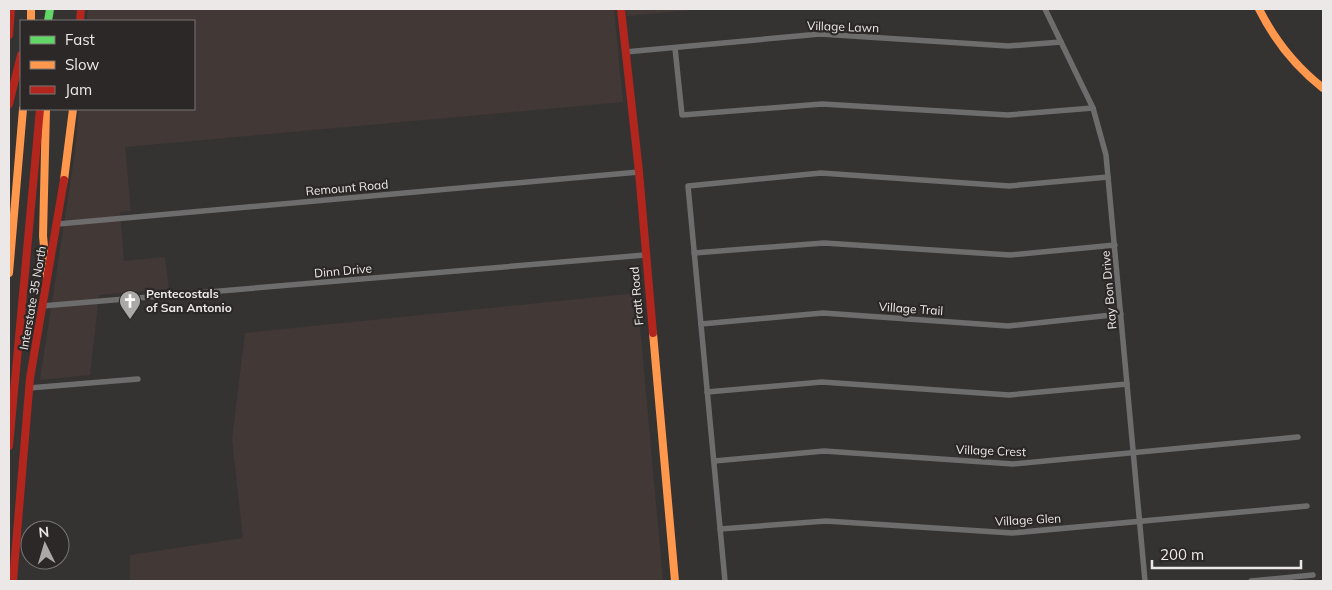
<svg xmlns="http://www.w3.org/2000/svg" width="1332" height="590" font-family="Mulish,sans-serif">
<rect width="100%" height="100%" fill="#353332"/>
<g fill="#423835">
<polygon points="88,9 614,9 623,102 125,147 131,211 120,212 124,261 165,257 169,289 99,295 90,375 40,380 75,152 79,109 194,109 194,21 87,21"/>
<polygon points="626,9 704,9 627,16"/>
<polygon points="637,293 663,581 130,581 130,555 243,538 232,439 245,333"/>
</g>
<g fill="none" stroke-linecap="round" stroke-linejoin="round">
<g stroke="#6e6d6d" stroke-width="5.5">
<polyline points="1045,9 1093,108 1106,155 1145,581"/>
<polyline points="675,48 682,115 822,104 1008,115 1093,108"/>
<polyline points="625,52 820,34 1008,46 1061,42"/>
<polyline points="58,224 639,172"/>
<polyline points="694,253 824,243 1010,255 1115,245"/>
<polyline points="42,306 645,255"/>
<polyline points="701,324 823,313 1008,326 1121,314"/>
<polyline points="29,388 138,379"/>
<polyline points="707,392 822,382 1009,395 1127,384"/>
<polyline points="714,461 824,451 1013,464 1298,437"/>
<polyline points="720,529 826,521 1012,533 1307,506"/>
<polyline points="725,581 688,186 821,173 1009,186 1108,177"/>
<polyline points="1251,581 1313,575"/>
</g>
<polyline stroke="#63d668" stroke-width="8" points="48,21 50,9"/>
<g stroke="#ff974d" stroke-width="8">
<polyline points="31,9 31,21"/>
<path d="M 1259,9 C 1275,41 1295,66 1323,88"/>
<polyline points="46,109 43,236 47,277"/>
<polyline points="64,180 73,109"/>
<polyline points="9,273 23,109"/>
<polyline points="653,333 675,581"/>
</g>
<g stroke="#b3261e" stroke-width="8">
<polyline points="621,9 639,172 653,333"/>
<polyline points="80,21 81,9"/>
<polyline points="9,35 11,9"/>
<polyline points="9,104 21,55"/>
<polyline points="9,446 40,109"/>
<polyline points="12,581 13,579"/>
<polyline points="13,581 30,378 64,180"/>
</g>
</g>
<defs>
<g id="church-pin" transform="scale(1.125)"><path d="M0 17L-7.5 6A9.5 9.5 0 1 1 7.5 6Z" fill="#aba9a8" stroke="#2c2827"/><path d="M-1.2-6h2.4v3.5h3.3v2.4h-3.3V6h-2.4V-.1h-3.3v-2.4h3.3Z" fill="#fff"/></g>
</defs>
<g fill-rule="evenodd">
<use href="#church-pin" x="130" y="301"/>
</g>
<g text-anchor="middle" stroke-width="4.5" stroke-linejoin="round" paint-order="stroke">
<g font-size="12" fill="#ebe8e7" stroke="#2c2827">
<text transform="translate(843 27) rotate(2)" y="4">Village Lawn</text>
<text transform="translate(347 188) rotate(-5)" y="4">Remount Road</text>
<text transform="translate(343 271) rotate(-5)" y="4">Dinn Drive</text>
<text transform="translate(1109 290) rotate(-95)" y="4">Ray Bon Drive</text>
<text transform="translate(637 296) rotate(-95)" y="4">Fratt Road</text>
<text transform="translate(33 298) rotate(-80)" y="4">Interstate 35 North</text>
<text transform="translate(911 309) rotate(4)" y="4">Village Trail</text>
<text transform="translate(991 451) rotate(2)" y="4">Village Crest</text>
<text transform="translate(1028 520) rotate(-3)" y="4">Village Glen</text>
</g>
<g font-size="12" font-weight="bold" fill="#ebe8e7" stroke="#2c2827" text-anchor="start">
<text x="146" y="298">Pentecostals<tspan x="146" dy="14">of San Antonio</tspan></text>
</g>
</g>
<rect width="1332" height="590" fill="none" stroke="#ebe8e7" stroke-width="20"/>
<rect x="20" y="20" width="175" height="90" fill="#2c2827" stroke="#787574"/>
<rect x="30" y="36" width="25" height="8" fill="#63d668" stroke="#787574"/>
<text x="65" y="45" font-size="15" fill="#ebe8e7">Fast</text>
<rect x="30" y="61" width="25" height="8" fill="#ff974d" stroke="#787574"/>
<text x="65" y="70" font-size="15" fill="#ebe8e7">Slow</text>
<rect x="30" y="86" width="25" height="8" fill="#b3261e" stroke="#787574"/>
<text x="65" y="95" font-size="15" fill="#ebe8e7">Jam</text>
<g transform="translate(45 545) rotate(355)"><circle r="24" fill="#2c2827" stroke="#787574"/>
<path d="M0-4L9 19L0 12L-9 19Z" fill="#aba9a8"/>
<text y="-8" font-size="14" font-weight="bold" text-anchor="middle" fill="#ebe8e7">N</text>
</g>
<path d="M1152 560v8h149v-8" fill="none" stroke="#ebe8e7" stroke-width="2.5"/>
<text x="1160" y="560" font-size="15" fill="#ebe8e7" stroke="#2c2827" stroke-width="4" paint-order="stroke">200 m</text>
</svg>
